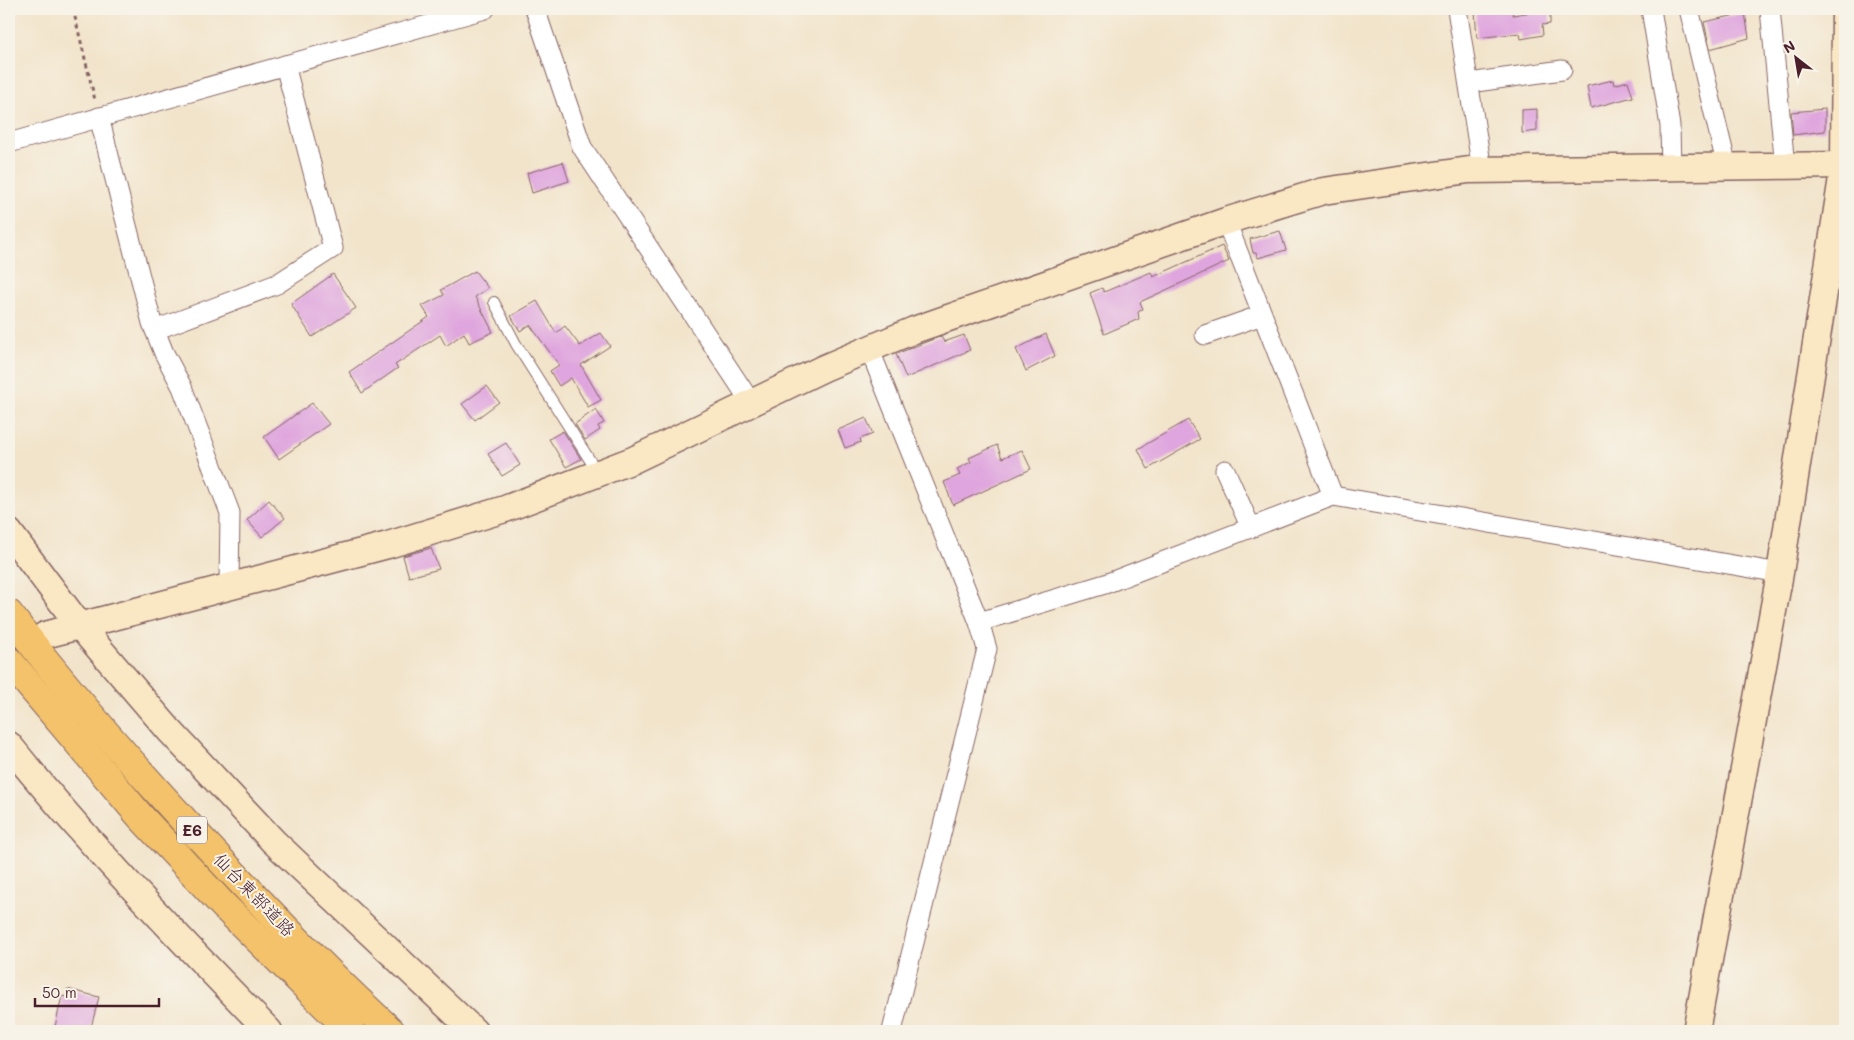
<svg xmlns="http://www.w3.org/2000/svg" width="1854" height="1040" font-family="Mali,'Klee One',sans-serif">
<rect width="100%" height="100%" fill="#f7f3e8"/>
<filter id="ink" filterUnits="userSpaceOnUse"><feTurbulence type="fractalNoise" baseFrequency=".02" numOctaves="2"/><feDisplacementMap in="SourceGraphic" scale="10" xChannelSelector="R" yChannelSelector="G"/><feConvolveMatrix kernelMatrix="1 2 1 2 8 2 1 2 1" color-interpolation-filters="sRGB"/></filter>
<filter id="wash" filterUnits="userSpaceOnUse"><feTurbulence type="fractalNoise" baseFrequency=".0096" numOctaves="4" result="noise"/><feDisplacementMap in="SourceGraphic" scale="20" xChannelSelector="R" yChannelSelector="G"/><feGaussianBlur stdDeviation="1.12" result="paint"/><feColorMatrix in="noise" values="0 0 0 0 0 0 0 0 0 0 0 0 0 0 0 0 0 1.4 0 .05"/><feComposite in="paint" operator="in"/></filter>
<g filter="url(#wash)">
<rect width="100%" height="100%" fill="#f2e4cb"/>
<g id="blocks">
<g fill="#dfa5de">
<polygon points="1493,9 1512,9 1513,15 1550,9 1550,24 1542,25 1543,35 1521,39 1520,33 1477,38 1475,11"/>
<polygon points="1745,13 1749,38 1710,49 1704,22"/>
<polygon points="1613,80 1614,85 1628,81 1633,97 1591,108 1587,86"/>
<polygon points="1537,109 1537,131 1522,133 1522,110"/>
<polygon points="1825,109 1825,131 1793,135 1791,112"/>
<polygon points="563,162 569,181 532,193 527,173"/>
<polygon points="1280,231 1286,250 1258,258 1256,253 1253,253 1250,239"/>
<polygon points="1222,246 1229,261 1140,302 1143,309 1138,312 1139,319 1104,334 1090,293 1102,288 1104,292 1151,272 1153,277"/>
<polygon points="475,271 488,288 475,297 493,332 469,343 464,333 446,346 440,335 395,365 398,368 362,393 349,372 429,317 422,306 444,295 441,290"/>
<polygon points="333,274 356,308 312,337 291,304"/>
<polygon points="537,301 556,333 565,326 580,346 601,333 610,346 581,365 601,400 588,407 571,378 559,386 550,371 559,365 530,325 520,331 511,316"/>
<polygon points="1046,334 1055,356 1026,371 1016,349"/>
<polygon points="964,335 970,350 906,378 896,354 941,336 944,342"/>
<polygon points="487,386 499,402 475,420 462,404"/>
<polygon points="312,403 329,424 279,459 264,437"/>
<polygon points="596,409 604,423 598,426 600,430 585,440 575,424"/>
<polygon points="866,418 873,434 860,439 861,442 845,448 838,430"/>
<polygon points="1188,420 1200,439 1148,469 1138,449"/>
<polygon points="563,431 581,459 566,467 549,439"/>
<polygon points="506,443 520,465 502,476 488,454"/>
<polygon points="997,445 1002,458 1022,450 1031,469 953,505 944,482 960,475 957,469 971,462 969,458"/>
<polygon points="269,500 285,518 262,537 247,520"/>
<polygon points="431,548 439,569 409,577 403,556"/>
<polygon points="67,989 99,997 90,1031 54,1031 62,996 66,997"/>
</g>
</g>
</g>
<g filter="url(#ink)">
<use href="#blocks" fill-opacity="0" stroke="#856463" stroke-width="1"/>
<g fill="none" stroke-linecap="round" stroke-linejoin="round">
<polyline stroke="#d0bdab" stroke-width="19" stroke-dasharray="19 9" stroke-linecap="butt" points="9,645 39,637"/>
<g stroke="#856463" stroke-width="12">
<polyline id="lane" points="494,302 516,344 598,473"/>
</g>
<g stroke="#856463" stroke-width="21">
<g id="street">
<polyline points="535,9 582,147 752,404"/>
<polyline points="1457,9 1482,170"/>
<polyline points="1651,9 1670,126 1671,169"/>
<polyline points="1689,9 1727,167"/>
<polyline points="1770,9 1785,167"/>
<polyline points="1469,83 1562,70"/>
<polyline points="99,117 152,323 164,353 182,387 230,513 229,586"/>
<polyline points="9,143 485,9"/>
<polyline points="155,330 277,284 333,248 285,65"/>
<polyline points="1205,335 1262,315"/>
<polyline points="869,348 979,622 1105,584 1333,496 1226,221"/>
<polyline points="1225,470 1251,528"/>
<polyline points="1333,496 1780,573"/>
<polyline points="892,1031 987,649 979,622"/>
</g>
</g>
<g stroke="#856463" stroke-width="29">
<g id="secondary">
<polyline points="9,532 79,625 169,730 273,841 474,1031"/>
<polyline points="45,635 388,545 505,509 633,460 824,368 914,330 1226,221 1323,191 1469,170 1845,165"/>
<path d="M 9,745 C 90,846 179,938 269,1031"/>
<polyline points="1696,1031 1780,573 1844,165 1845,9"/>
</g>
</g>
<g stroke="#856463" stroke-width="30">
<g id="highway">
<path d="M 9,614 C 69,693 135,768 203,841 C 263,906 325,971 391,1031"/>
<polyline points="9,661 140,816 223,905 351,1031"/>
</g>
</g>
<polyline stroke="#856463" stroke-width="3" stroke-dasharray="4 4" stroke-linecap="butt" points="73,9 95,100"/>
<use href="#lane" stroke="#fff" stroke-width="10"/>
<use href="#street" stroke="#fff" stroke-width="19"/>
<use href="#secondary" stroke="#fae7c3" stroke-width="26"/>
<use href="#highway" stroke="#f3c26a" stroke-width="28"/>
</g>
</g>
<g text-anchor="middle" stroke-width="4" stroke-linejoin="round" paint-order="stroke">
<rect fill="#f7f3e8" stroke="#7e5f64" stroke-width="1" x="177" y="816.5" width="30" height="27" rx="4"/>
<g font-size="16" font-weight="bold" fill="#4a1f2b">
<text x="192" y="836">E6</text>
</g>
<g font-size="18" fill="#4a1f2b" stroke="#f7f3e8">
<text transform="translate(254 895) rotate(46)" y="6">仙台東部道路</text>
</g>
</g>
<rect width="1854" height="1040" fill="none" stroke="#f7f3e8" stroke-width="30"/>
<g transform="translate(1796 58) rotate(329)" stroke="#f7f3e8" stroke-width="4" paint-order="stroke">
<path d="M0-4L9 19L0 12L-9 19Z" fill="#4a1f2b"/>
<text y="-8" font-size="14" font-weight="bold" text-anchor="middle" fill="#4a1f2b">N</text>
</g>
<path d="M35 998v8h124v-8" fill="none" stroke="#4a1f2b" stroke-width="2.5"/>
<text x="42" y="998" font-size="15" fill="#4a1f2b" stroke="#f7f3e8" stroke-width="4" paint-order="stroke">50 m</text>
</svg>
